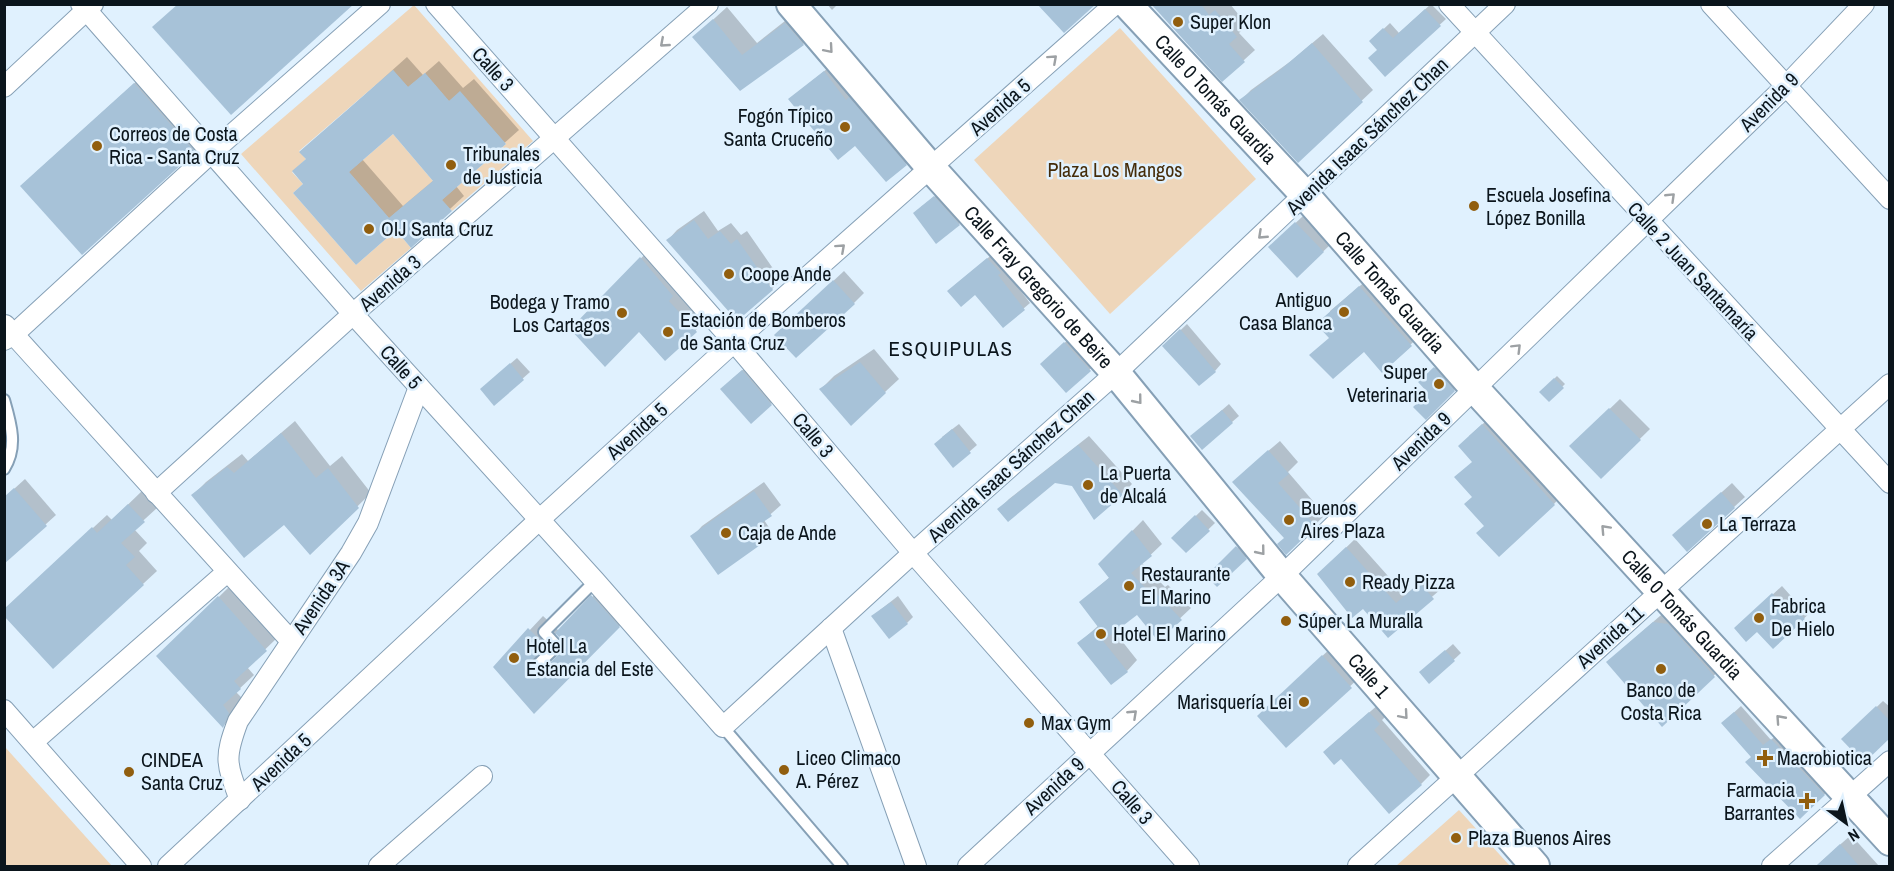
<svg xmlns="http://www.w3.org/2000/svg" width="1894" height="871" font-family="'Archivo Narrow',sans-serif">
<rect width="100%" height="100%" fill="#e0f1fe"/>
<g fill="#eed6ba">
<polygon points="414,5 533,141 452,211 442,200 506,144 460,92 449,101 425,73 408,87 393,70 299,151 306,159 292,172 303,184 293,193 356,265 396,230 411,248 361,291 241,154"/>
<polygon points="1120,28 1256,179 1110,314 974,160"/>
<polygon points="393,134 433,181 389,218 349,172"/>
<polygon points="4,747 5,747 112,866 5,866"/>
<polygon points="1459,810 1510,866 1396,866"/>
</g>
<g fill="#0003" fill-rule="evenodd">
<polygon points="827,4 838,4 832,10"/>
<polygon points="1153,4 1230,4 1247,25 1239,33 1255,50 1222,80"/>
<polygon points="1431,4 1446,19 1385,75 1379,50 1371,41 1390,23 1399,33"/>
<polygon points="727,7 757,43 799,10 817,31 803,44 740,89 694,37"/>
<polygon points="1323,34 1373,90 1298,161 1241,100 1251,90 1291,61"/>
<path d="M 407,57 L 423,75 L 439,61 L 463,88 L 474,79 L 519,130 L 456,186 L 464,196 L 411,245 L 396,228 L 305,183 L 307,159 L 301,152 ZM 393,132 L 434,180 L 403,206 L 362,159 Z"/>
<polygon points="833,64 914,156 906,164 855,143 790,99"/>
<polygon points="148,71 206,138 194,151 35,173"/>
<polygon points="942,191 966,218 937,242 921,207"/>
<polygon points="704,211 718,231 731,223 741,235 747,231 781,280 772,289 668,240 677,230"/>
<polygon points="1303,216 1330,245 1297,276 1270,247"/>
<polygon points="653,246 709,318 665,359 639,330 572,329"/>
<polygon points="994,253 1003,268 1030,303 1003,326 975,293 955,285"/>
<polygon points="844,271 864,293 854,303 786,325"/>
<polygon points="1373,275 1424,332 1382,371 1364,350 1330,337 1330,311"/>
<polygon points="1187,324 1221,364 1215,371 1164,346"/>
<polygon points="1071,337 1096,364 1089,370 1042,364"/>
<polygon points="874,349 899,379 885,392 821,389 834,376"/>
<polygon points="517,358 530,372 494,404 488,383"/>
<polygon points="753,361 781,394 771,404 732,379"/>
<polygon points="1442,362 1460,384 1426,417 1430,392 1420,382"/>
<polygon points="1557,376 1565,384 1549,400 1541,392"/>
<polygon points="1620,399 1650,429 1601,477 1571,446"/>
<polygon points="1229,404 1239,416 1232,422 1199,430"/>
<polygon points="1493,415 1563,494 1554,504 1486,526 1469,436"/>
<polygon points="295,421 330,466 342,456 371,493 310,553 284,523 193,495 206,482 242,454 248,461"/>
<polygon points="959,424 977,445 954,465 942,437"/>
<polygon points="1089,436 1132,484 1122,494 1054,481 999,509 1009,499"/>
<polygon points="1280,441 1298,462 1288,472 1325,515 1286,553 1285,538 1245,471"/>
<polygon points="25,479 56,515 4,562 4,498"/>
<polygon points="764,482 781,505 764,520 772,532 762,542 718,573 692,537 702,526"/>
<polygon points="1732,483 1745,497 1687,550 1685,525"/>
<polygon points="142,491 157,508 134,529 147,543 139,551 157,571 53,667 16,599 107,515 112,520"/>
<polygon points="1202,510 1215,523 1186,551 1173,538"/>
<polygon points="1143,520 1162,544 1142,563 1165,587 1168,585 1191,608 1158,639 1137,613 1114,631 1137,660 1127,671 1079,643 1099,625 1081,602 1110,577 1100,564"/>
<polygon points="1355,539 1405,595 1429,575 1441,589 1388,635 1328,565"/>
<polygon points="1240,545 1248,555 1217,585 1208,576"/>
<path d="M 606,583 L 632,613 L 534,712 L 495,667 L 543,616 L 559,631 ZM 557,633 L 564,641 L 565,649 L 550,663 L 540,660 L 539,651 Z"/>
<polygon points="232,584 279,636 247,667 254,675 236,692 242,698 236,713 223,726 159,656"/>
<polygon points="1782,586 1799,605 1804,600 1813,610 1773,647 1745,620"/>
<polygon points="898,596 913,617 907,623 880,610"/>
<polygon points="1668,609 1728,662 1662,725 1622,649"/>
<polygon points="1453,644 1461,653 1430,682 1428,666"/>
<polygon points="1333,646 1361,676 1286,746 1269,706"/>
<polygon points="1883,701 1890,707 1890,736 1843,739"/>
<polygon points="1379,704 1388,714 1382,720 1430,775 1421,784 1334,743"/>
<polygon points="1741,706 1771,740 1778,733 1831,788 1800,817 1752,757 1729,717"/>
<polygon points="1851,835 1879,866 1816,866"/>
</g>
<g fill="#a7c2d8" fill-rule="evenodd">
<polygon points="178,4 354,4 231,115 152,27"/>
<polygon points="1037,4 1096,4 1064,33"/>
<polygon points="1151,4 1201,4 1209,15 1215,10 1237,37 1229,44 1245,62 1222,82"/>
<polygon points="1425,9 1441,26 1385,77 1368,58 1377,50 1369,41 1383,28 1393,38"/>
<polygon points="713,19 742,55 785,23 804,45 740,91 692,37"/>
<polygon points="1312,43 1363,102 1298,163 1239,100 1279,71"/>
<path d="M 393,70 L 408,87 L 425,73 L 449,101 L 460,91 L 506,144 L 442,200 L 452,211 L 411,248 L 396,230 L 356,265 L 293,193 L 303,184 L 292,171 L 306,159 L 299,152 ZM 393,134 L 433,181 L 389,218 L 349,172 Z"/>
<polygon points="824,71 846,100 849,97 907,165 886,182 855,146 838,160 788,99"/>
<polygon points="134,83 195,152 82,255 20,186"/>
<polygon points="934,196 960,225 936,244 913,213"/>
<polygon points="694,220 708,239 720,231 731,244 737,239 773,290 737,321 666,240"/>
<polygon points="1295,222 1324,252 1297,278 1268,247"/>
<polygon points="640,257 673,296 669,301 697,332 665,361 639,332 605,367 570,329"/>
<polygon points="987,258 1001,273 998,275 1025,310 1003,328 975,295 961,307 947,291"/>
<polygon points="833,280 855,304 796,358 774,335"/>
<polygon points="1359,286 1412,346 1382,373 1364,352 1333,379 1309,355 1329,338 1316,324"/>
<polygon points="1180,329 1216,372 1199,386 1162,346"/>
<polygon points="1064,342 1091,371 1066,393 1040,364"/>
<polygon points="860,362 886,393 851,426 819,389"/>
<polygon points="510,363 524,380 494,406 480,389"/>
<polygon points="1434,367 1455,391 1426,420 1413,407 1428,393 1418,382"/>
<polygon points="742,370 772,405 751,424 720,389"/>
<polygon points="1554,378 1564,388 1549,402 1539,392"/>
<polygon points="1609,408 1641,440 1601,479 1569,446"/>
<polygon points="1222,410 1233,423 1202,450 1190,436"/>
<polygon points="1482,424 1555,505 1499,557 1476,533 1484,526 1464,504 1472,497 1454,477 1472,462 1458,446"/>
<polygon points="952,429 971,453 953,468 934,444"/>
<polygon points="281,433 316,478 328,468 359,508 310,555 284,525 244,558 191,495 227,467 234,473"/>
<polygon points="1078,445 1123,495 1094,520 1072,486 1055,483 1008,522 997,509"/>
<polygon points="1268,450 1289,474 1278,483 1316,526 1286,555 1277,544 1284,538 1232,482"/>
<polygon points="14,488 47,526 4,564 4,497"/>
<polygon points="754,491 772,516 753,529 763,543 718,575 690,536"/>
<polygon points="1721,492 1735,508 1687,552 1672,535"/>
<polygon points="128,504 145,522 121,543 135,557 126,565 144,585 53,669 4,616 4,609 92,527 97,533"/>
<polygon points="1195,515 1210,531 1186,553 1171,538"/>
<polygon points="1132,530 1152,556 1131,573 1154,597 1157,594 1182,620 1158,641 1137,615 1103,641 1128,672 1111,685 1077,643 1098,627 1079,602 1109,578 1098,564"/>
<polygon points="1236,546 1247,559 1217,587 1206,576"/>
<polygon points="1346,547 1396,603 1420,583 1434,599 1388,638 1363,609 1352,618 1317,574"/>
<polygon points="1772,593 1789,612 1794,608 1805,619 1773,649 1757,632 1746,642 1734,628"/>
<polygon points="591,595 620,627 534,714 493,667 528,628 546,646 526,666 528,675 534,676 538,675 564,649 563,641 555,633"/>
<polygon points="218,596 267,651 234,681 241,689 223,705 229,713 223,728 156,656"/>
<polygon points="891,602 908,624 889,639 871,616"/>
<polygon points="1653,622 1668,624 1715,677 1662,727 1606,662"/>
<polygon points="1445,650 1455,661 1429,684 1419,672"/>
<polygon points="1322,655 1352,688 1286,748 1257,716"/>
<polygon points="1876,706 1890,721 1890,738 1864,763 1841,739"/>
<polygon points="1369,712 1380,724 1374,730 1422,785 1389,814 1341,759 1334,765 1323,752"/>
<polygon points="1734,712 1763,745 1771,739 1825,795 1800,819 1745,762 1751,757 1721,723"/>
<polygon points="1840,844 1860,867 1815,867"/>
</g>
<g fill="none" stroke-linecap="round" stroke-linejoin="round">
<g stroke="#86a0b6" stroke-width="14">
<g id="lane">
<path d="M 4,400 C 11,424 18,447 4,469"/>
<polyline points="533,669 557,646 544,632 595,581"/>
<polyline points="723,727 842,866"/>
</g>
</g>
<g stroke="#86a0b6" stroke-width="22">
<g id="street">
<polyline points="81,4 353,314 595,581 723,727 913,553 1116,373 1505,4"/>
<polyline points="436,4 734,342 913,553 1189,866"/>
<polyline points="1449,4 1890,483"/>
<polyline points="1711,4 1890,199"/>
<polyline points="4,87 93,4"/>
<polyline points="5,325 291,641"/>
<polyline points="4,340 13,335 211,153 380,4"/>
<polyline points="156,493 353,314 708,4"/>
<polyline points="831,628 916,866"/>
<polyline points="4,710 141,866"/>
<polyline points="33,742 227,572"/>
<path d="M 240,800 C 226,763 224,758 238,721 L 351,553 L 368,523 L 419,387"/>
<polyline points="168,866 539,520 734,342 1115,4"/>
<polyline points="379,866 482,776"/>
<polyline points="968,866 1282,576 1786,86 1864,4"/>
<polyline points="1358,866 1890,384"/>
<polyline points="1772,866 1890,761"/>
</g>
</g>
<g stroke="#86a0b6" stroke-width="32">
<g id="secondary">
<path id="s1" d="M 791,4 L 931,168 L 1116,373 L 1282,576 L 1535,866"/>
<path id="s2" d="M 1127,4 L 1305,195 L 1475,389 L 1890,841"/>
</g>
</g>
<use href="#lane" stroke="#fff" stroke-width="10"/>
<use href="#street" stroke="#fff" stroke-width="20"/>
<use href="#secondary" stroke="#fff" stroke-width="28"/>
</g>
<defs><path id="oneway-chevron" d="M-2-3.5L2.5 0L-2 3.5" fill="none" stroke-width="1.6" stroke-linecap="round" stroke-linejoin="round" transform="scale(1.5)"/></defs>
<g stroke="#9da1a4">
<use href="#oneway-chevron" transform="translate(664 43) rotate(139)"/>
<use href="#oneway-chevron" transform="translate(829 49) rotate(49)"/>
<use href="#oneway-chevron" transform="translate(1053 59) rotate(-42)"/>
<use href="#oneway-chevron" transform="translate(1671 197) rotate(-44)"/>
<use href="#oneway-chevron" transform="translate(1262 235) rotate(137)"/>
<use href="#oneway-chevron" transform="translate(841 248) rotate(-42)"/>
<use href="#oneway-chevron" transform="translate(1517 348) rotate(-45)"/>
<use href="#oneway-chevron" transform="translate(1138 400) rotate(51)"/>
<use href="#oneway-chevron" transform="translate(1605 529) rotate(-133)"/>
<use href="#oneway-chevron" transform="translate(1261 551) rotate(51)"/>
<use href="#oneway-chevron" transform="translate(1133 714) rotate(-43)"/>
<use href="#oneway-chevron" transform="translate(1404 715) rotate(49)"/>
<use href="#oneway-chevron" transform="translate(1780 719) rotate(-132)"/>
</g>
<g fill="#915e0e" stroke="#e0f1fe" stroke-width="2">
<circle cx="1178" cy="22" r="6"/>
<circle cx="845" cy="127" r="6"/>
<circle cx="97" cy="146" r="6"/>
<circle cx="451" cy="165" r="6"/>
<circle cx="1474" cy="206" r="6"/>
<circle cx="369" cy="229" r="6"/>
<circle cx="729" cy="274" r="6"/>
<circle cx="1344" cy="312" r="6"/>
<circle cx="622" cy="313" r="6"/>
<circle cx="668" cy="332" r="6"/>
<circle cx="1439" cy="384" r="6"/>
<circle cx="1088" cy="485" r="6"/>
<circle cx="1289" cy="520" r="6"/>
<circle cx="1707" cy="524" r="6"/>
<circle cx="726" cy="533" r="6"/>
<circle cx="1350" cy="582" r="6"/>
<circle cx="1129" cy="586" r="6"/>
<circle cx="1759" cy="618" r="6"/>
<circle cx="1286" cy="621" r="6"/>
<circle cx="1101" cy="634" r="6"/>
<circle cx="514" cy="658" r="6"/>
<circle cx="1661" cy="669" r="6"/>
<circle cx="1304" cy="702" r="6"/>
<circle cx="1029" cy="723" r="6"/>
<path d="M1762 749h6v6h6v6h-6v6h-6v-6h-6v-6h6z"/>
<circle cx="784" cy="770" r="6"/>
<circle cx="129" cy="772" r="6"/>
<path d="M1804 792h6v6h6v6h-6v6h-6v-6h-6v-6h6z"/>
<circle cx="1456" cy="838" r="6"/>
</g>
<g text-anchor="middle" stroke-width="5" stroke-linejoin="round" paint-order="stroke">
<g font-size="20" fill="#0b151c" stroke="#e0f1fe" text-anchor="start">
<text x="1190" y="29">Super Klon</text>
<text x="833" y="123" text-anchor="end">Fogón Típico<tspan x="833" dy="23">Santa Cruceño</tspan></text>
<text x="109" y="141">Correos de Costa<tspan x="109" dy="23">Rica - Santa Cruz</tspan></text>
<text x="463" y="161">Tribunales<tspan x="463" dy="23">de Justicia</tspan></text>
<text x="1486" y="202">Escuela Josefina<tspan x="1486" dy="23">López Bonilla</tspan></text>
<text x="381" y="236">OIJ Santa Cruz</text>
<text x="741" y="281">Coope Ande</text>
<text x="1332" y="307" text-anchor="end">Antiguo<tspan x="1332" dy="23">Casa Blanca</tspan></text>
<text x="610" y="309" text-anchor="end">Bodega y Tramo<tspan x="610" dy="23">Los Cartagos</tspan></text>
<text x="680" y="327">Estación de Bomberos<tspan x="680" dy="23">de Santa Cruz</tspan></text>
<text x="1427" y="379" text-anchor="end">Super<tspan x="1427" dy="23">Veterinaria</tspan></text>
<text x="1100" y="480">La Puerta<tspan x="1100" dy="23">de Alcalá</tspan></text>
<text x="1301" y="515">Buenos<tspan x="1301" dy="23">Aires Plaza</tspan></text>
<text x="1719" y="531">La Terraza</text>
<text x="738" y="540">Caja de Ande</text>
<text x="1141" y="581">Restaurante<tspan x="1141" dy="23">El Marino</tspan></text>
<text x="1362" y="589">Ready Pizza</text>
<text x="1771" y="613">Fabrica<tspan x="1771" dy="23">De Hielo</tspan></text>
<text x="1298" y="628">Súper La Muralla</text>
<text x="1113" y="641">Hotel El Marino</text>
<text x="526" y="653">Hotel La<tspan x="526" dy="23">Estancia del Este</tspan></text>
<text x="1661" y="697" text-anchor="middle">Banco de<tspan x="1661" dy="23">Costa Rica</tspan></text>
<text x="1292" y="709" text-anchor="end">Marisquería Lei</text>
<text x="1041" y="730">Max Gym</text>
<text x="796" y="765">Liceo Climaco<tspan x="796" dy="23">A. Pérez</tspan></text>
<text x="1777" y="765">Macrobiotica</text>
<text x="141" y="767">CINDEA<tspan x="141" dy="23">Santa Cruz</tspan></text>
<text x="1795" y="797" text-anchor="end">Farmacia<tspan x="1795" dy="23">Barrantes</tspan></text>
<text x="1468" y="845">Plaza Buenos Aires</text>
</g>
<g font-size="20" fill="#0b151c" stroke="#e0f1fe">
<text transform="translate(493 69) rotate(48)" y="7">Calle 3</text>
<text dy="7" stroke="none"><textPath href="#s2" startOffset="130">Calle 0 Tomás Guardia</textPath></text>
<text transform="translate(1769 102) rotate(-45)" y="7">Avenida 9</text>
<text transform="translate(1000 107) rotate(-42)" y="7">Avenida 5</text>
<text transform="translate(1367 136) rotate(-44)" y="7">Avenida Isaac Sánchez Chan</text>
<text transform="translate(1693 271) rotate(47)" y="7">Calle 2 Juan Santamaría</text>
<text transform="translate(390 283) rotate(-41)" y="7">Avenida 3</text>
<text dy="7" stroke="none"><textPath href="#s1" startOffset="376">Calle Fray Gregorio de Beire</textPath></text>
<text dy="7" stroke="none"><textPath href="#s2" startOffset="390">Calle Tomás Guardia</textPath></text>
<text transform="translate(401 367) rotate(48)" y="7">Calle 5</text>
<text transform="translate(637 431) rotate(-42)" y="7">Avenida 5</text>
<text transform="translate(813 435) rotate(50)" y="7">Calle 3</text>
<text transform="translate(1421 441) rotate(-44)" y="7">Avenida 9</text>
<text transform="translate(1011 466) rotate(-42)" y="7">Avenida Isaac Sánchez Chan</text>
<text transform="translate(321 597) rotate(-56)" y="7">Avenida 3A</text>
<text dy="7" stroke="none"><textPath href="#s2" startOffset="825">Calle 0 Tomás Guardia</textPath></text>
<text transform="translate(1610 637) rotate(-42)" y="7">Avenida 11</text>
<text dy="7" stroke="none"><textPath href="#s1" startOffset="886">Calle 1</textPath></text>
<text transform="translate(281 762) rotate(-43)" y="7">Avenida 5</text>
<text transform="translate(1054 786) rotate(-43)" y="7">Avenida 9</text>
<text transform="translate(1132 802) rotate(49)" y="7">Calle 3</text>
</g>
<g font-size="20" fill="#452c09" stroke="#e0f1fe">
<text x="1115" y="177">Plaza Los Mangos</text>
</g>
<g font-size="21" letter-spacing="1.5" fill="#0b151c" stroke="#e0f1fe">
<text x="951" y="356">ESQUIPULAS</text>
</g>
</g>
<rect width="1894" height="871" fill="none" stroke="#0b151c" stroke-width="12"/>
<g transform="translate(1846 823) rotate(147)" stroke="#e0f1fe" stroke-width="4.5" paint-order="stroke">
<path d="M0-4.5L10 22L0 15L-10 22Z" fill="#0b151c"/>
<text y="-9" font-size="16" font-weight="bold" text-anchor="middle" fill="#0b151c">N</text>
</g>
</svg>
